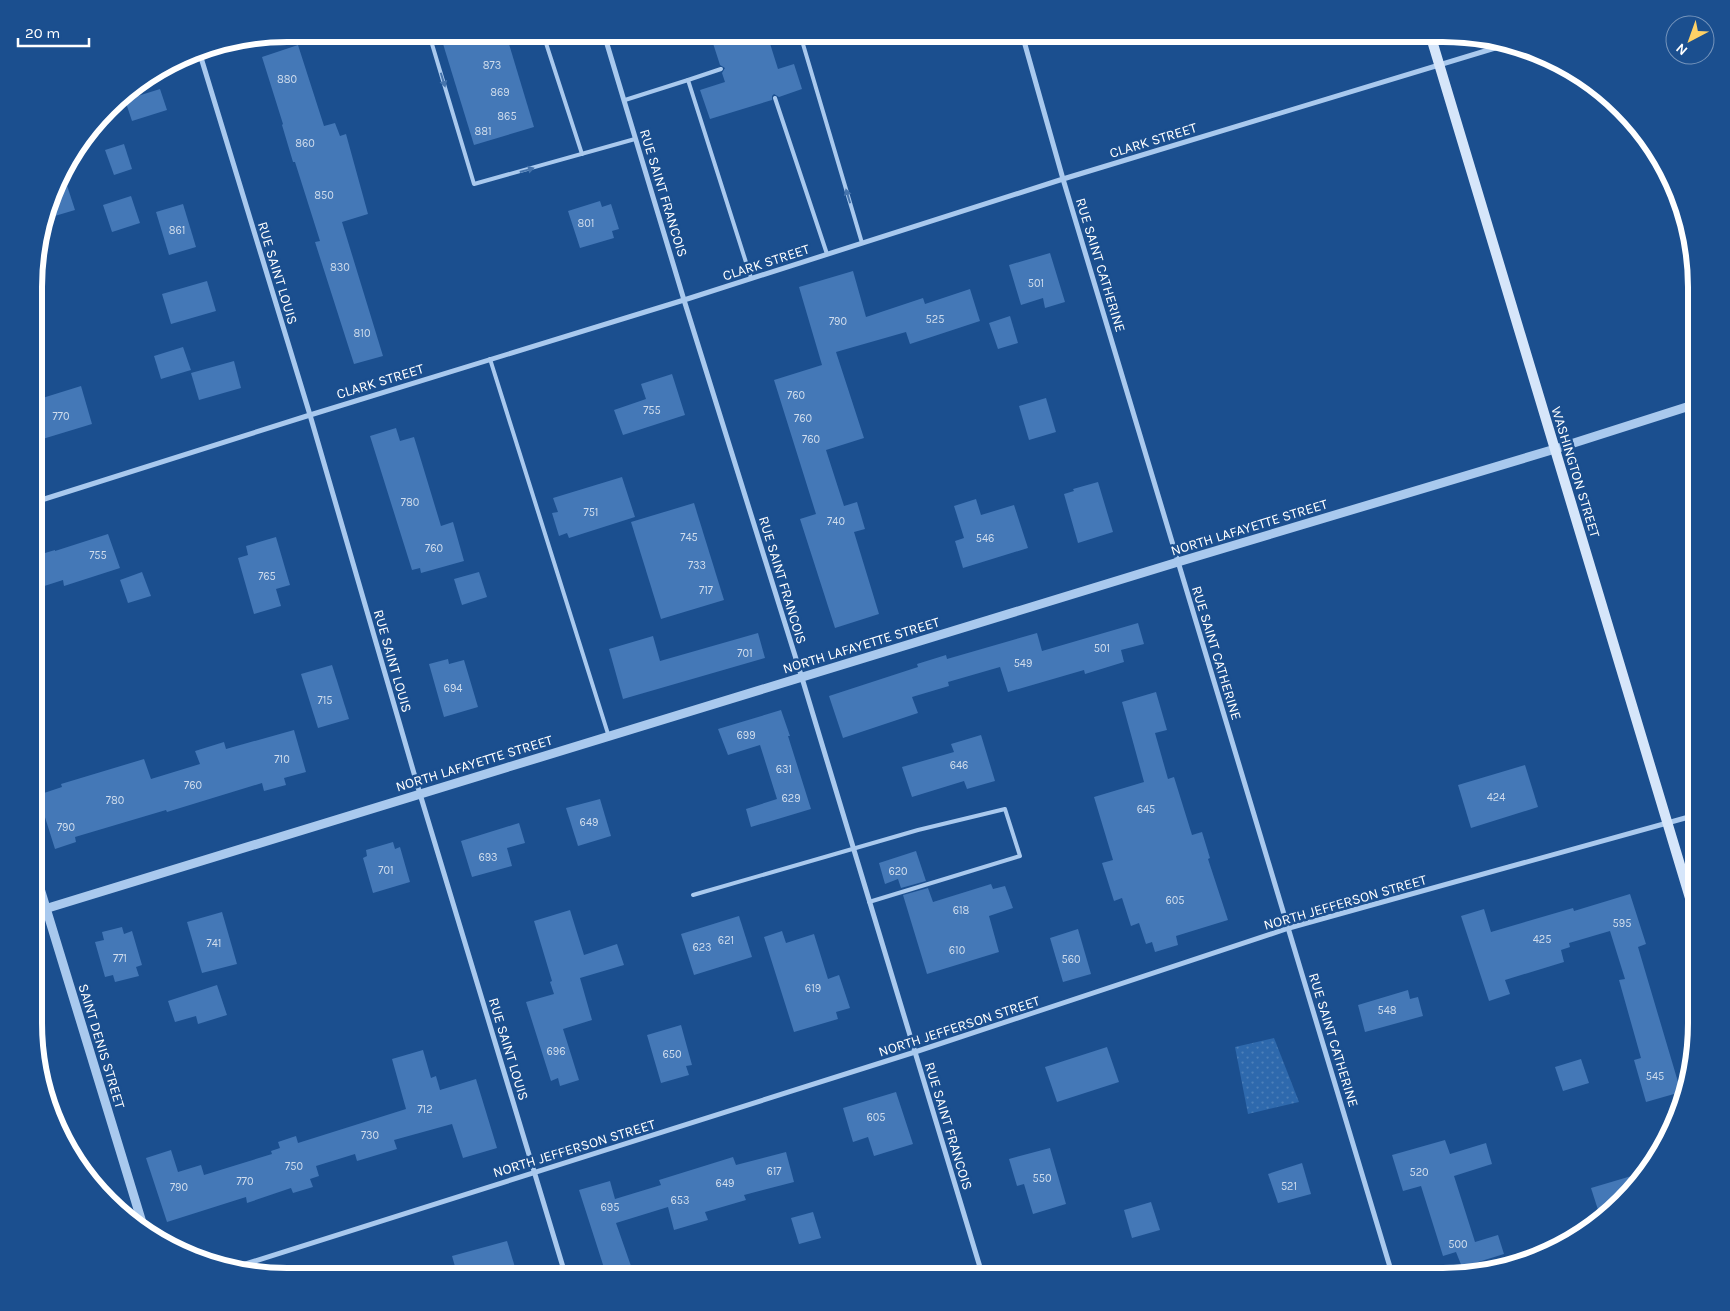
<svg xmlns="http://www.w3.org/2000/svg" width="1730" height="1311" font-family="Karla,sans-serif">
<defs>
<pattern id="park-dots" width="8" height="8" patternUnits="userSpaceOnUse" patternTransform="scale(1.25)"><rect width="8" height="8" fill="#2e69ad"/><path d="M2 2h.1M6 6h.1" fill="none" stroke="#4d80b9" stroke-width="1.8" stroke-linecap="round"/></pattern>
</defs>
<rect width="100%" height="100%" fill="#1b4f8f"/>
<polygon fill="url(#park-dots)" points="1274,1038 1299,1102 1248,1114 1235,1047"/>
<g fill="#4478b7">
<polygon points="440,34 506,34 534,127 474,145"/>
<polygon points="710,34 767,34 778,69 794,64 802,89 779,97 774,94 772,96 772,100 710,119 700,90 725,82 722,73 725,68 720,65"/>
<polygon points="298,45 324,126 335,123 340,136 346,134 368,214 342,222 383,356 354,364 315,242 320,241 295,162 293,162 282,125 283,124 262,57"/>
<polygon points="160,89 167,110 132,121 125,100"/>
<polygon points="124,144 132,169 114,175 105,150"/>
<polygon points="63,173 75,210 48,218 55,198"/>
<polygon points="131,196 140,223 112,232 103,205"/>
<polygon points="600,201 602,207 611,204 619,229 612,231 614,238 580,248 568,211"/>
<polygon points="183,204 196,247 169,255 156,212"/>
<polygon points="1050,253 1065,302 1045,308 1043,298 1021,305 1009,265"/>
<polygon points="853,271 866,317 923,298 925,304 970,289 980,321 910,344 906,332 836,352 864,438 826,450 844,506 857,502 865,529 854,532 879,614 835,628 800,519 816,514 774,380 822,365 799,287"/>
<polygon points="207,281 216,311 171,324 162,294"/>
<polygon points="1010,316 1018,343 998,349 989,323"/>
<polygon points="183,347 191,370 161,379 154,356"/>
<polygon points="234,361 241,388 199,400 191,373"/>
<polygon points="672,374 685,415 623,435 614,410 646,399 641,384"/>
<polygon points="81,386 92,424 36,441 36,400"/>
<polygon points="1046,398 1056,432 1029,440 1019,406"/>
<polygon points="396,428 400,441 414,437 441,526 453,522 464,561 421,573 420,568 412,570 370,436"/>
<polygon points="622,477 635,517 569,538 567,533 559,536 552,513 558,512 553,498"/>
<polygon points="1098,482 1113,532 1078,543 1064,494 1074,491 1073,489"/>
<polygon points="976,499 981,515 1014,505 1028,548 963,568 955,541 964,538 954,506"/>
<polygon points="694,503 724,600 661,619 631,522"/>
<polygon points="108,534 120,568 64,586 63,580 35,589 35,556 55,550 55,551"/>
<polygon points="276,537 290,585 276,589 281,606 254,614 238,558 248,555 246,546"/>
<polygon points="142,572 151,596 128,603 120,580"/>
<polygon points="479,572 487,597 462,605 454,579"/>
<polygon points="1138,623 1144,644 1121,650 1124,662 1085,674 1084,670 1008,692 1000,667 948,682 949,686 912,697 918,713 843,738 829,696 918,667 917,664 946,655 947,659 1037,633 1042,651"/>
<polygon points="758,633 765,658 623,699 609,649 653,636 660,661"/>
<polygon points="448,659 449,664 464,660 478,707 444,717 429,664"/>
<polygon points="332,665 349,719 318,728 301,674"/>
<polygon points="1156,692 1167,730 1155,733 1168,779 1174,777 1192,835 1202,832 1210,858 1208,859 1228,920 1176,936 1178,945 1155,952 1152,942 1146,944 1139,923 1131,926 1122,898 1114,901 1102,863 1113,860 1094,797 1144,782 1122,702"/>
<polygon points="781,710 790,736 788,736 811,809 751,827 746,809 777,799 760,745 728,755 718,729"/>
<polygon points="294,730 306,772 284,778 286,785 264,791 262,783 167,812 166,810 75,837 76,842 55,849 38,795 62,787 61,784 144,759 151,779 200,764 195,751 224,742 226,749"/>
<polygon points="981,735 995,781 967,789 964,781 912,797 902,767 954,752 951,744"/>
<polygon points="1525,765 1538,807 1471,828 1458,785"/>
<polygon points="600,799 611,836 578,846 566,808"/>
<polygon points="519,823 525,843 507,848 512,866 472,877 461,841"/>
<polygon points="393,842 395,849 400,847 410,882 373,893 363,858 367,856 366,850"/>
<polygon points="916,851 926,881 901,888 898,879 885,884 879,863"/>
<polygon points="991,884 993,889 1005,886 1013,908 989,916 999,952 927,974 903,895 928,888 933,902"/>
<polygon points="1630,894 1646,944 1638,947 1681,1092 1646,1102 1634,1060 1641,1058 1619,980 1625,979 1610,931 1569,943 1570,947 1561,950 1564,962 1505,980 1510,994 1489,1001 1461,916 1484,909 1491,932 1573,908 1574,911"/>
<polygon points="570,910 584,955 617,944 624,965 580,978 592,1020 563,1029 579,1080 560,1086 558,1078 551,1081 526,1002 554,994 550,982 552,981 534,921"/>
<polygon points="222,912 237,964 202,973 187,922"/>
<polygon points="739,916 752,957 694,975 681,934"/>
<polygon points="122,927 124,934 132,931 142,965 136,967 139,976 115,982 113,975 105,977 95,942 104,940 102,932"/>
<polygon points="1078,929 1091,974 1063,982 1050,938"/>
<polygon points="782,931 786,943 814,934 828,979 839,975 850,1008 836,1012 838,1019 794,1032 764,937"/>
<polygon points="217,985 227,1015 198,1024 196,1016 175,1022 168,1001"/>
<polygon points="1408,990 1410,999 1418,997 1423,1016 1365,1032 1358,1005"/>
<polygon points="681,1025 692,1065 686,1066 689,1075 661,1083 647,1035"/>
<polygon points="1107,1047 1119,1082 1057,1102 1045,1067"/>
<polygon points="423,1050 431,1078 436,1076 440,1090 476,1079 497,1148 463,1158 452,1124 394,1140 397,1149 357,1161 355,1154 316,1166 319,1176 310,1179 313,1187 293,1193 291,1188 247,1203 246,1197 167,1222 146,1158 171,1150 178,1172 201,1165 204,1175 272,1154 271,1151 280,1148 278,1142 296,1136 298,1143 406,1109 392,1059"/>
<polygon points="1581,1059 1589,1083 1563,1091 1555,1067"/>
<polygon points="896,1092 913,1144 874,1156 868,1137 853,1142 843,1108"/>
<polygon points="1445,1140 1450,1154 1486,1143 1492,1164 1454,1176 1475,1242 1498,1235 1504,1254 1462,1267 1456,1252 1443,1256 1421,1186 1403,1191 1392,1155"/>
<polygon points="1050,1148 1066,1204 1033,1214 1024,1184 1017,1186 1009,1159"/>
<polygon points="786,1152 794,1182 744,1195 746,1200 705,1212 708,1220 674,1230 668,1207 616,1223 631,1266 606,1274 579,1190 610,1181 615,1199 661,1185 659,1180 733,1157 736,1165"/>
<polygon points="1302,1163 1311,1194 1278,1203 1268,1174"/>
<polygon points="1645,1172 1633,1191 1600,1216 1591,1188"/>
<polygon points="1151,1202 1160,1230 1132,1238 1124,1210"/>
<polygon points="813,1212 821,1238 799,1244 791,1218"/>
<polygon points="507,1241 518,1277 458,1277 452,1256"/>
</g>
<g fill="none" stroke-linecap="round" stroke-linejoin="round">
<g stroke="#a9c9ee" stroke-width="4">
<polyline points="429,34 474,184 635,139"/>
<polyline points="543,34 582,154"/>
<polyline points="800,34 862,243"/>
<polyline points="688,80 721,69"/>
<polyline points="775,98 827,254"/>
<polyline points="625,100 688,80 751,278"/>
<polyline points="490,359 609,737"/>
<polyline points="693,895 918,830 1005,809 1020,856 869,902"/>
</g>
<g stroke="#a9c9ee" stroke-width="5">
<polyline points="604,34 684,300 802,678 983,1277"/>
<polyline points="1022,34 1063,179 1393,1277"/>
<polyline points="199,51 310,415 420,794 566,1277"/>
<polyline points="35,502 310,415 684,300 1063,179 1505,45"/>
<polyline points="233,1268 915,1052 1289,928 1696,815"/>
</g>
<g stroke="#a9c9ee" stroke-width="9">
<polyline points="35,872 144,1229"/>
<polyline points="35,912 1178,562 1555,449 1696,404"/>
</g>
<polyline stroke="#d6e6fa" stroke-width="10" points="1430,34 1696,918"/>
</g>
<defs><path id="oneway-solid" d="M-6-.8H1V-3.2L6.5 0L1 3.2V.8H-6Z" transform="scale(1.25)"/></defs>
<g fill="#4674ac">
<use href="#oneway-solid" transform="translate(443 80) rotate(73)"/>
<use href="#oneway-solid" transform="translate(527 170) rotate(-16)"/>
<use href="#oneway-solid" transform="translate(848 196) rotate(-107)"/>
</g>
<g text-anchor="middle" stroke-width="5" stroke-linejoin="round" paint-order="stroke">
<g font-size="11" fill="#d0dded">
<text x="492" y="69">873</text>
<text x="287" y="83">880</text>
<text x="500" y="96">869</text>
<text x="507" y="120">865</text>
<text x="483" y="135">881</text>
<text x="305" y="147">860</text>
<text x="324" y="199">850</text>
<text x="586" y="227">801</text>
<text x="177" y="234">861</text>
<text x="340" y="271">830</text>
<text x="1036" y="287">501</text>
<text x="935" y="323">525</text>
<text x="838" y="325">790</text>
<text x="362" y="337">810</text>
<text x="796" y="399">760</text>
<text x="652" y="414">755</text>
<text x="61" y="420">770</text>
<text x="803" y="422">760</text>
<text x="811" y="443">760</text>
<text x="410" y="506">780</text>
<text x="591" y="516">751</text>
<text x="836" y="525">740</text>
<text x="689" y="541">745</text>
<text x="985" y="542">546</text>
<text x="434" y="552">760</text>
<text x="98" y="559">755</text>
<text x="697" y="569">733</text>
<text x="267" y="580">765</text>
<text x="706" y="594">717</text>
<text x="1102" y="652">501</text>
<text x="745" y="657">701</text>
<text x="1023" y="667">549</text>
<text x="453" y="692">694</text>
<text x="325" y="704">715</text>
<text x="746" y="739">699</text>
<text x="282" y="763">710</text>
<text x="959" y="769">646</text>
<text x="784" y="773">631</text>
<text x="193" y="789">760</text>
<text x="1496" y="801">424</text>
<text x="791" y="802">629</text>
<text x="115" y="804">780</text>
<text x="1146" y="813">645</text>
<text x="589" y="826">649</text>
<text x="66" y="831">790</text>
<text x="488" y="861">693</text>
<text x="386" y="874">701</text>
<text x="898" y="875">620</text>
<text x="1175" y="904">605</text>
<text x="961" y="914">618</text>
<text x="1622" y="927">595</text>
<text x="1542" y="943">425</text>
<text x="726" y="944">621</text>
<text x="214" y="947">741</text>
<text x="702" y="951">623</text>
<text x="957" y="954">610</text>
<text x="120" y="962">771</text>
<text x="1071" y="963">560</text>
<text x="813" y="992">619</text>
<text x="1387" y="1014">548</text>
<text x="556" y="1055">696</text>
<text x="672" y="1058">650</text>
<text x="1655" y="1080">545</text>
<text x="425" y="1113">712</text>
<text x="876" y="1121">605</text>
<text x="370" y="1139">730</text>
<text x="294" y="1170">750</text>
<text x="774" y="1175">617</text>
<text x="1419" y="1176">520</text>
<text x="1042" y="1182">550</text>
<text x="245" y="1185">770</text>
<text x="725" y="1187">649</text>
<text x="1289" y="1190">521</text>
<text x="179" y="1191">790</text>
<text x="680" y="1204">653</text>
<text x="610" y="1211">695</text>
<text x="1458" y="1248">500</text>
</g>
<g font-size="14" fill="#fff" stroke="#1b4f8f">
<text transform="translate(1153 140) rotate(-17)" y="5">CLARK STREET</text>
<text transform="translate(664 193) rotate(73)" y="5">RUE SAINT FRANCOIS</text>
<text transform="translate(766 262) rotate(-18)" y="5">CLARK STREET</text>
<text transform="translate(1101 265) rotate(73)" y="5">RUE SAINT CATHERINE</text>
<text transform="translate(278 273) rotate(73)" y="5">RUE SAINT LOUIS</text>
<text transform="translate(380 381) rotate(-17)" y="5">CLARK STREET</text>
<text transform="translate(1576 472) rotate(73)" y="5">WASHINGTON STREET</text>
<text transform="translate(1249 527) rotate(-17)" y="5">NORTH LAFAYETTE STREET</text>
<text transform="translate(783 580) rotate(73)" y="5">RUE SAINT FRANCOIS</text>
<text transform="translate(861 645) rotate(-17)" y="5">NORTH LAFAYETTE STREET</text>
<text transform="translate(1217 653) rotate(73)" y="5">RUE SAINT CATHERINE</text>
<text transform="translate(393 661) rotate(74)" y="5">RUE SAINT LOUIS</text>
<text transform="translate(474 763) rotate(-17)" y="5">NORTH LAFAYETTE STREET</text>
<text transform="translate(1345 902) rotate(-16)" y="5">NORTH JEFFERSON STREET</text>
<text transform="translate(959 1026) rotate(-18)" y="5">NORTH JEFFERSON STREET</text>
<text transform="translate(1334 1040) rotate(73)" y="5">RUE SAINT CATHERINE</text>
<text transform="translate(102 1046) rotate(73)" y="5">SAINT DENIS STREET</text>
<text transform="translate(509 1049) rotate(73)" y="5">RUE SAINT LOUIS</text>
<text transform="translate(949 1126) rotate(73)" y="5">RUE SAINT FRANCOIS</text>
<text transform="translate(574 1148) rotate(-17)" y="5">NORTH JEFFERSON STREET</text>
</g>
</g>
<path d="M0 0H1730V1311H0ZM287 42H1443A245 245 0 0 1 1688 287V1023A245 245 0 0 1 1443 1268H287A245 245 0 0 1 42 1023V287A245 245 0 0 1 287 42Z" fill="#1b4f8f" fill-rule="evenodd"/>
<path fill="none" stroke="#fff" stroke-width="6" d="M287 42H1443A245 245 0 0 1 1688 287V1023A245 245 0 0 1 1443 1268H287A245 245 0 0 1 42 1023V287A245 245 0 0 1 287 42Z"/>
<g transform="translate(1690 40) rotate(221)"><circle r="24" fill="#1b4f8f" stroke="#7695bc"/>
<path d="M0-4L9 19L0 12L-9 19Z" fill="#ffd166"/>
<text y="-8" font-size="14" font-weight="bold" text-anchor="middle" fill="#ffffff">N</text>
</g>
<path d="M18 38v8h71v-8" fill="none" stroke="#ffffff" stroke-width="2.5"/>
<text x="25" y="38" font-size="15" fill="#ffffff" stroke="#1b4f8f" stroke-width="4" paint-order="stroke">20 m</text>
</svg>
